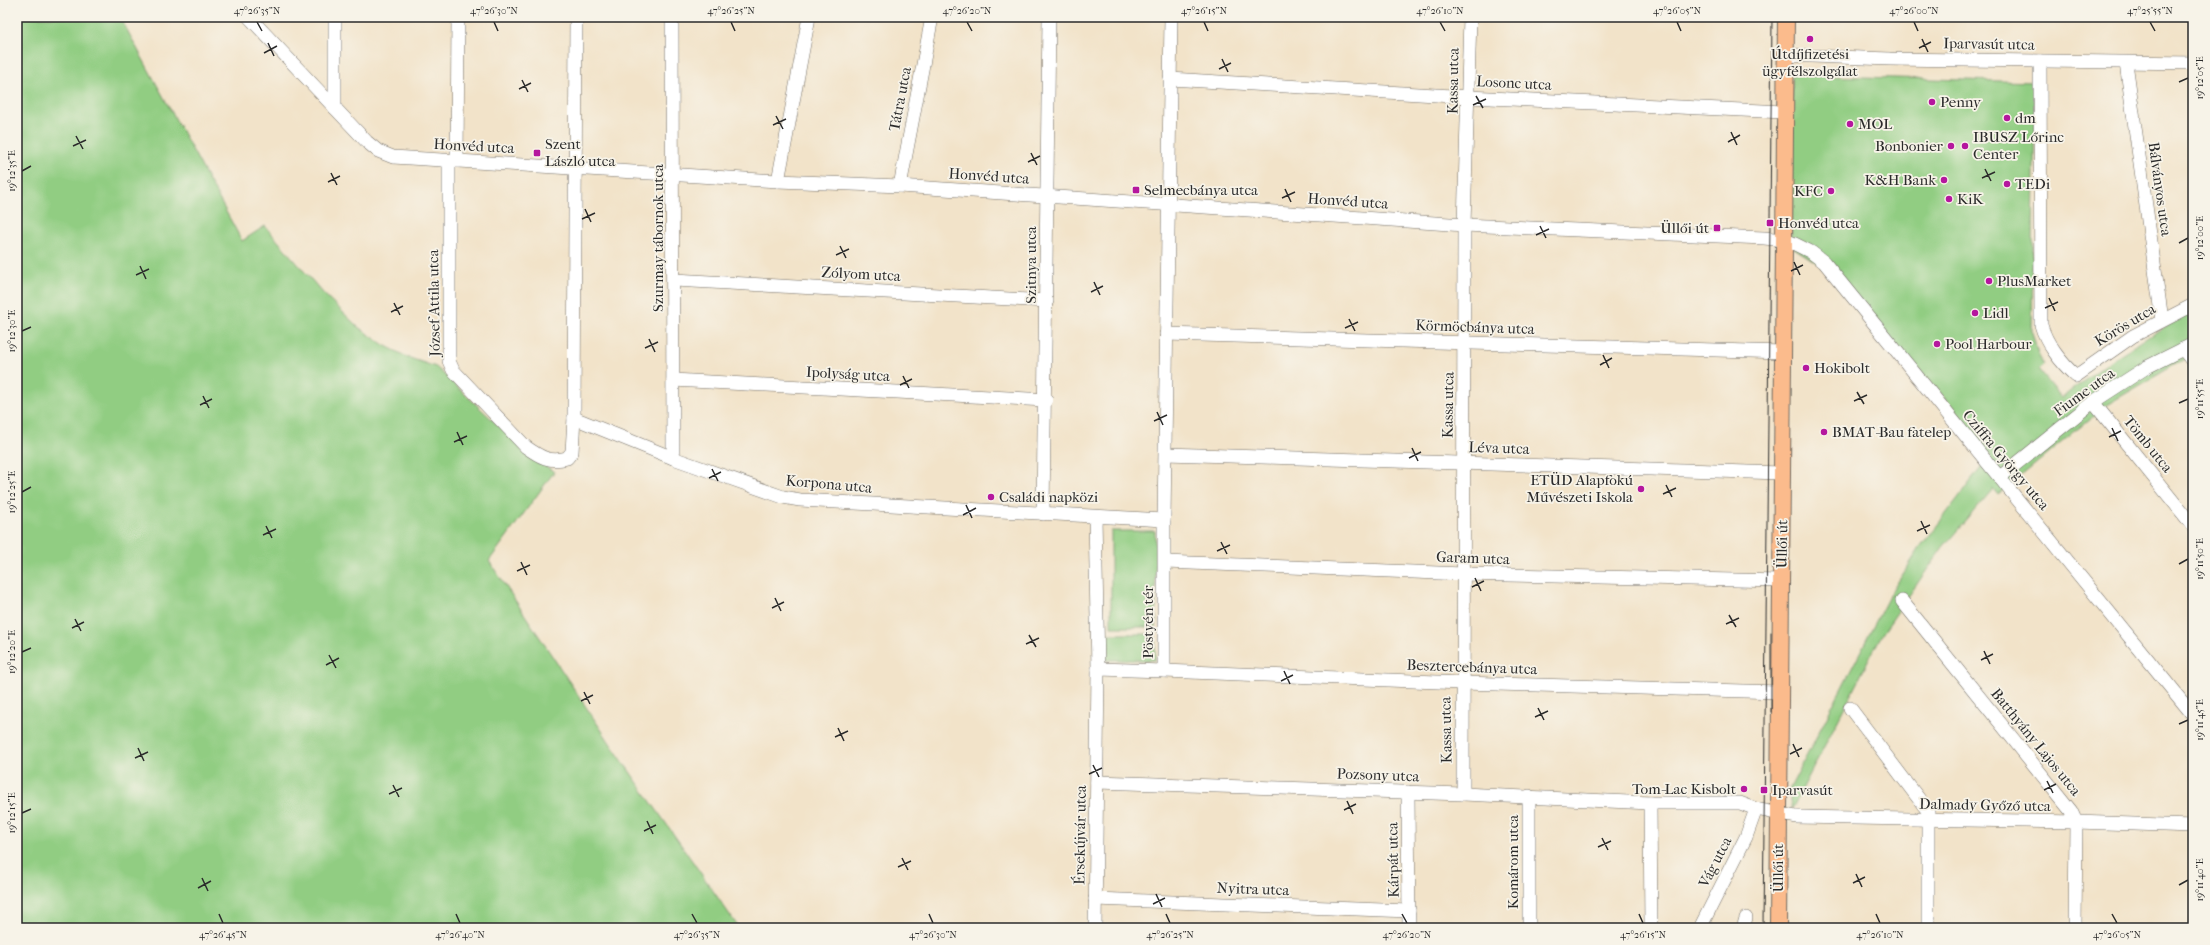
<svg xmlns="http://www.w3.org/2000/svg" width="2210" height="945" font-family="'IM FELL French Canon',serif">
<rect width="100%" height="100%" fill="#f7f3e8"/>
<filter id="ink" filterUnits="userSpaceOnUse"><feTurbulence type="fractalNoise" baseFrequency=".025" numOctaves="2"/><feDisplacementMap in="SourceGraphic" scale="8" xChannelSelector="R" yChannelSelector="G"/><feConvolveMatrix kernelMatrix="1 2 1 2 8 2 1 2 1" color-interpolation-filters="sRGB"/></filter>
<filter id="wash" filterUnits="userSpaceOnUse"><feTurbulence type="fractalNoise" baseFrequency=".012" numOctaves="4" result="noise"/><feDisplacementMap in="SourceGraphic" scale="16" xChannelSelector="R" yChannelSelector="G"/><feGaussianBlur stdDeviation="0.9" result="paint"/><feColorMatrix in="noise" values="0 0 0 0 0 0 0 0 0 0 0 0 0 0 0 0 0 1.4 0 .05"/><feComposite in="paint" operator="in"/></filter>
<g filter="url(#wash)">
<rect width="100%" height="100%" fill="#f2e3c9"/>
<g fill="#91cd82" stroke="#5e7c56">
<polygon points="17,17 120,17 242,241 265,226 323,293 358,327 384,345 407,357 436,367 528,453 554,472 489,561 612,746 739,928 17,928"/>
<polygon points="1792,75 2035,82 2032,332 2037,351 2044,365 2038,370 2061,398 2116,357 2177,319 2193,312 2193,354 2108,404 1998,495 1993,489 1943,547 1882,634 1792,809 1788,792 1890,594 1920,548 1990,456 1949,402 1868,319 1825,268 1791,246"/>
<polygon points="1111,531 1155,531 1156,627 1111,627"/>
<rect x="1105" y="634" width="50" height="26"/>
</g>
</g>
<g filter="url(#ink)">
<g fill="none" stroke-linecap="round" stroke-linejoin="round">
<g stroke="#716b62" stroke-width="14">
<g id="minor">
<polyline points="249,17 367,142 378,151 393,157 778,181 900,186 1464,225 1764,238 1785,240 1795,244 1811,252 1824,262 2193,715"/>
<polyline points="335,17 335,108"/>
<polyline points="672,17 673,458"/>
<polyline points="1785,55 1890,59 2193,63"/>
<path d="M 2040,61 L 2041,325 C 2046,343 2061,363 2076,376 L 2133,336 L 2193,305"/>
<polyline points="2126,63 2162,320"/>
<polyline points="1170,79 1469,97 1784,112"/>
<path d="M 449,161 L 449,361 L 453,370 L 526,447 C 540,457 550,463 567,458 L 572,452 L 574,418 L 576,17"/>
<polyline points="457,161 458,17"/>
<polyline points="778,181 809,17"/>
<polyline points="900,186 932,17"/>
<polyline points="674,280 1047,301"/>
<polyline points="1166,334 1784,352"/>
<polyline points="2183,349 2193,362"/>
<polyline points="673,380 1046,400"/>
<polyline points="2093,402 2193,526"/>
<polyline points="574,418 673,458 783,497 800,500 1164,520 1164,671 1098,669 1095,517"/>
<polyline points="1166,454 1782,473"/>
<polyline points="2000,477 2093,402 2147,367 2193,344"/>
<polyline points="1043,514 1049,17"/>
<polyline points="1164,520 1171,17"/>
<polyline points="1165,562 1463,574 1781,581"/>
<polyline points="1902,601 2071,811 2076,822 2075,928"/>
<polyline points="1164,671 1462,683 1779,692"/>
<polyline points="1850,708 1928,811 1928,928"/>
<polyline points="1097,782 1463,794 1650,803 1740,803 1756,809 1796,817 2076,822 2193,826"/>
<polyline points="1408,792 1409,928"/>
<polyline points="1463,794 1464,225 1470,17"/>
<polyline points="1650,803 1651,928"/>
<polyline points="1095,899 1409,911"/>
<polyline points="1095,928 1098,669"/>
<polyline points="1529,928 1529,796"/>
<polyline points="1700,928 1746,837 1756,809"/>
<polyline points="1743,928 1746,918"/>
</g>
</g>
<g stroke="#716b62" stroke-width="18">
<polyline id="major" points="1778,928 1786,17"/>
</g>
<use href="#minor" stroke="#fff" stroke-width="13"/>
<use href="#major" stroke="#fbbb8c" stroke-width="16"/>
<g stroke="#2b2b2b" stroke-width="1">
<polyline points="1771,712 1771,632"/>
<polyline points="1763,928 1772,17"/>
</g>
</g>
</g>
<path fill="none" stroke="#2b2b2b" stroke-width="1.5" d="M 257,22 L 262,31M 494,22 L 498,31M 731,22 L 735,31M 967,22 L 972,31M 1204,22 L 1208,31M 1440,22 L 1445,31M 1677,22 L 1681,31M 1914,22 L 1918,31M 2150,22 L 2155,31M 1922,39 L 1928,52M 268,43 L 274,56M 1919,48 L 1931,42M 264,53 L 277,46M 1222,59 L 1228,72M 1219,69 L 1231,63M 522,80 L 528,92M 2179,82 L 2188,78M 519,89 L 531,83M 1476,96 L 1483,108M 1473,105 L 1486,99M 776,116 L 783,129M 773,125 L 786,119M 1731,132 L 1737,145M 76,136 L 83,149M 1728,142 L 1740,135M 73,146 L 86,140M 1031,153 L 1037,165M 1028,162 L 1040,156M 1985,169 L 1991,181M 22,171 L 31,166M 331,173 L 337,185M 1982,178 L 1995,172M 328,182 L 340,176M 1285,189 L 1291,202M 1282,198 L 1295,192M 585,209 L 591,222M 582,219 L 595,213M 1540,226 L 1546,238M 1536,235 L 1549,229M 2179,243 L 2188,238M 840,246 L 846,258M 836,255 L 849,249M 1794,262 L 1800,275M 140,266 L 146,279M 1791,271 L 1803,265M 136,275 L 149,269M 1094,282 L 1100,295M 1091,292 L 1103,286M 2049,298 L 2055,311M 394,303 L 400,315M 2045,308 L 2058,302M 391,312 L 403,306M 1349,319 L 1355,331M 1345,328 L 1358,322M 22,331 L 31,327M 649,339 L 655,352M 645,348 L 658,342M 1603,355 L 1609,368M 1600,365 L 1612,358M 903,376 L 909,388M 900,385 L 912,379M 1857,392 L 1864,404M 203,396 L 209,408M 1854,401 L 1867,395M 2179,403 L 2188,399M 200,405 L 212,399M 1157,412 L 1163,425M 1154,421 L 1167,415M 2112,428 L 2118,441M 457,432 L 463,445M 2109,437 L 2121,431M 454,442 L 467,436M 1412,448 L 1418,461M 1409,458 L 1421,452M 712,469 L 718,481M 709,478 L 721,472M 1666,485 L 1672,497M 22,492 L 31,487M 1663,494 L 1676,488M 966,505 L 972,518M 963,515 L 976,508M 1921,521 L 1927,534M 266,526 L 272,538M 1917,531 L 1930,525M 263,535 L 276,529M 1221,542 L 1227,554M 1217,551 L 1230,545M 521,562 L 527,575M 2179,564 L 2188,559M 517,571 L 530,565M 1475,578 L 1481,591M 1472,587 L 1484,581M 775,598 L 781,611M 772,608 L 784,602M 1729,615 L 1736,627M 75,619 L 81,631M 1726,624 L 1739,618M 72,628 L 84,622M 1029,635 L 1036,647M 1026,644 L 1039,638M 1984,651 L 1990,664M 22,652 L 31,648M 329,655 L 336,668M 1981,660 L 1993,654M 326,665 L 339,658M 1284,671 L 1290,684M 1281,681 L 1293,675M 584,692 L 590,704M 581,701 L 593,695M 1538,708 L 1544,720M 1535,717 L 1548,711M 2179,724 L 2188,720M 838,728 L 844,741M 835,737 L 848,731M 1793,744 L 1799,757M 138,748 L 144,761M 1790,754 L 1802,748M 135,758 L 148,752M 1093,765 L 1099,777M 1089,774 L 1102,768M 2047,781 L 2053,793M 393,785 L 399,797M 2044,790 L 2056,784M 389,794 L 402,788M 1347,801 L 1353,814M 1344,810 L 1356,804M 22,813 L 31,809M 647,821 L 653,834M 644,831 L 656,825M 1602,838 L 1608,850M 1598,847 L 1611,841M 902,858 L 908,870M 898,867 L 911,861M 1856,874 L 1862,887M 202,878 L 208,891M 1853,883 L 1865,877M 2179,885 L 2188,880M 198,888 L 211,881M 1156,894 L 1162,907M 1153,904 L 1165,898M 219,914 L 223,923M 456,914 L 460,923M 692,914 L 697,923M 929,914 L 933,923M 1166,914 L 1170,923M 1402,914 L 1407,923M 1639,914 L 1643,923M 1876,914 L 1880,923M 2112,914 L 2117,923"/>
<g fill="#b5179e" stroke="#f7f3e8" stroke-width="1.5">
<circle cx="1810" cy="39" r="4"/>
<circle cx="1932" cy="102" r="4"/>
<circle cx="2007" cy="118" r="4"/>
<circle cx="1850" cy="124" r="4"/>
<circle cx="1951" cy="146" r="4"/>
<circle cx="1965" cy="146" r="4"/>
<rect x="533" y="149" width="8" height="8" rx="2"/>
<circle cx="1944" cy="180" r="4"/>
<circle cx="2007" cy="184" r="4"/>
<rect x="1132" y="186" width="8" height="8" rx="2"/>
<circle cx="1831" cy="191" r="4"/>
<circle cx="1949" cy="199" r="4"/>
<rect x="1766" y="219" width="8" height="8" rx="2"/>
<rect x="1713" y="224" width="8" height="8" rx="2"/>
<circle cx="1989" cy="281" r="4"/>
<circle cx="1975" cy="313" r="4"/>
<circle cx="1937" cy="344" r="4"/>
<circle cx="1806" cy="368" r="4"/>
<circle cx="1824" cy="432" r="4"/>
<circle cx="1641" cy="489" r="4"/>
<circle cx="991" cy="497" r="4"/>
<circle cx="1744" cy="789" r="4"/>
<rect x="1760" y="786" width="8" height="8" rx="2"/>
</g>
<g text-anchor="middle" stroke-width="3.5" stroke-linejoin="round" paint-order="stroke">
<g font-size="15" fill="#2b2b2b" stroke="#f7f3e8">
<text transform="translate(1989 44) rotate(1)" y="5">Iparvasút utca</text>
<text transform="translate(1453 81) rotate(-89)" y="5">Kassa utca</text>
<text transform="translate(1514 83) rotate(3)" y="5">Losonc utca</text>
<text transform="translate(900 99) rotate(-79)" y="5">Tátra utca</text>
<text transform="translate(474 146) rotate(3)" y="5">Honvéd utca</text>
<text transform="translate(989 176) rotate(4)" y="5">Honvéd utca</text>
<text transform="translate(2160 189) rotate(82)" y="5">Bálványos utca</text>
<text transform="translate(1348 201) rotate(4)" y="5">Honvéd utca</text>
<text transform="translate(658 238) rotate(-90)" y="5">Szurmay tábornok utca</text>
<text transform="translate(1031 265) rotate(-90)" y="5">Szitnya utca</text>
<text transform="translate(861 274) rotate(3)" y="5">Zólyom utca</text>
<text transform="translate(434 303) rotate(-91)" y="5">József Attila utca</text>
<text transform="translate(2125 325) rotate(-31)" y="5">Körös utca</text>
<text transform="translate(1475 327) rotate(2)" y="5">Körmöcbánya utca</text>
<text transform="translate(848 374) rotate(3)" y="5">Ipolyság utca</text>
<text transform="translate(2084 392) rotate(-36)" y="5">Fiume utca</text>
<text transform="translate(1448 405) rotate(-89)" y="5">Kassa utca</text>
<text transform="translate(2148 444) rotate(51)" y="5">Tömb utca</text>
<text transform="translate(1499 448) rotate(2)" y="5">Léva utca</text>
<text transform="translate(2006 460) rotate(50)" y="5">Cziffra György utca</text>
<text transform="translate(829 484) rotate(5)" y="5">Korpona utca</text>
<text transform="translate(1782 544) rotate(-89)" y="5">Üllői út</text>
<text transform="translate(1473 558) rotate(2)" y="5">Garam utca</text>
<text transform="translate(1148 622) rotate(-90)" y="5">Pöstyén tér</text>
<text transform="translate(1472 667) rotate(2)" y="5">Besztercebánya utca</text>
<text transform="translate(1446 730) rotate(-91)" y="5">Kassa utca</text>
<text transform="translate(2036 742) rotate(51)" y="5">Batthyány Lajos utca</text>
<text transform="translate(1378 775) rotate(2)" y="5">Pozsony utca</text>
<text transform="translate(1985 805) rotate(1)" y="5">Dalmady Győző utca</text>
<text transform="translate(1080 835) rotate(-89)" y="5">Érsekújvár utca</text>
<text transform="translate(1393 860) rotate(-91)" y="5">Kárpát utca</text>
<text transform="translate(1513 862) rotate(-90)" y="5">Komárom utca</text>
<text transform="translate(1715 862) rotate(-63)" y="5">Vág utca</text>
<text transform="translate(1778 868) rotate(-90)" y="5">Üllői út</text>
<text transform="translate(1253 889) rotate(2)" y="5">Nyitra utca</text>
</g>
<g font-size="15" fill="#2b2b2b" stroke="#f7f3e8" text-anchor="start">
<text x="1810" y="59" text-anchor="middle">Útdíjfizetési<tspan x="1810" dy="17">ügyfélszolgálat</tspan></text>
<text x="1940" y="107">Penny</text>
<text x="2015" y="123">dm</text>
<text x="1858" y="129">MOL</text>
<text x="1973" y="142">IBUSZ Lőrinc<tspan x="1973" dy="17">Center</tspan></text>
<text x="545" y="149">Szent<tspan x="545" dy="17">László utca</tspan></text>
<text x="1943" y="151" text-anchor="end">Bonbonier</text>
<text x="1936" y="185" text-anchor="end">K&amp;H Bank</text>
<text x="2015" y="189">TEDi</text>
<text x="1144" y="195">Selmecbánya utca</text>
<text x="1823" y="196" text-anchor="end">KFC</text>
<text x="1957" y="204">KiK</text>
<text x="1778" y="228">Honvéd utca</text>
<text x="1709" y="233" text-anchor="end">Üllői út</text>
<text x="1997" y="286">PlusMarket</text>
<text x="1983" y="318">Lidl</text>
<text x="1945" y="349">Pool Harbour</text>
<text x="1814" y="373">Hokibolt</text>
<text x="1832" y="437">BMAT-Bau fatelep</text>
<text x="1633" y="485" text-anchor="end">ETÜD Alapfokú<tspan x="1633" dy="17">Művészeti Iskola</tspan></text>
<text x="999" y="502">Családi napközi</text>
<text x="1736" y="794" text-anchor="end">Tom-Lac Kisbolt</text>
<text x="1772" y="795">Iparvasút</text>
</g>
</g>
<rect width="2210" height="945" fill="none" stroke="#f7f3e8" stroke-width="44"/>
<rect x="22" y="22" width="2166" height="901" fill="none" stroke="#2b2b2b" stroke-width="1.5"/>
<g font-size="10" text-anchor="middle" fill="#2b2b2b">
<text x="257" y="14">47°26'35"N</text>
<text x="494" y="14">47°26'30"N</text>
<text x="731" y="14">47°26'25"N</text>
<text x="967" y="14">47°26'20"N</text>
<text x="1204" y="14">47°26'15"N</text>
<text x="1440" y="14">47°26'10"N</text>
<text x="1677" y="14">47°26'05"N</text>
<text x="1914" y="14">47°26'00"N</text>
<text x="2150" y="14">47°25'55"N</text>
<text transform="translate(2199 78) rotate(-90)" y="4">19°12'05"E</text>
<text transform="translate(11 171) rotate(-90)" y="4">19°12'35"E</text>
<text transform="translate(2199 238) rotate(-90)" y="4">19°12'00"E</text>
<text transform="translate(11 331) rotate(-90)" y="4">19°12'30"E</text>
<text transform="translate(2199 399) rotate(-90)" y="4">19°11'55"E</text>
<text transform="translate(11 492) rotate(-90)" y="4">19°12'25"E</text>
<text transform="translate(2199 559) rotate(-90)" y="4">19°11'50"E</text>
<text transform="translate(11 652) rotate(-90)" y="4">19°12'20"E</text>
<text transform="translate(2199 720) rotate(-90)" y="4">19°11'45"E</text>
<text transform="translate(11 813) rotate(-90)" y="4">19°12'15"E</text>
<text transform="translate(2199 880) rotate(-90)" y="4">19°11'40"E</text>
<text x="223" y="938">47°26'45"N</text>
<text x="460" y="938">47°26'40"N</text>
<text x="697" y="938">47°26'35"N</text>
<text x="933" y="938">47°26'30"N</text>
<text x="1170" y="938">47°26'25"N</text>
<text x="1407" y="938">47°26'20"N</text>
<text x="1643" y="938">47°26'15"N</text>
<text x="1880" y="938">47°26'10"N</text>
<text x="2117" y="938">47°26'05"N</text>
</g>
</svg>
